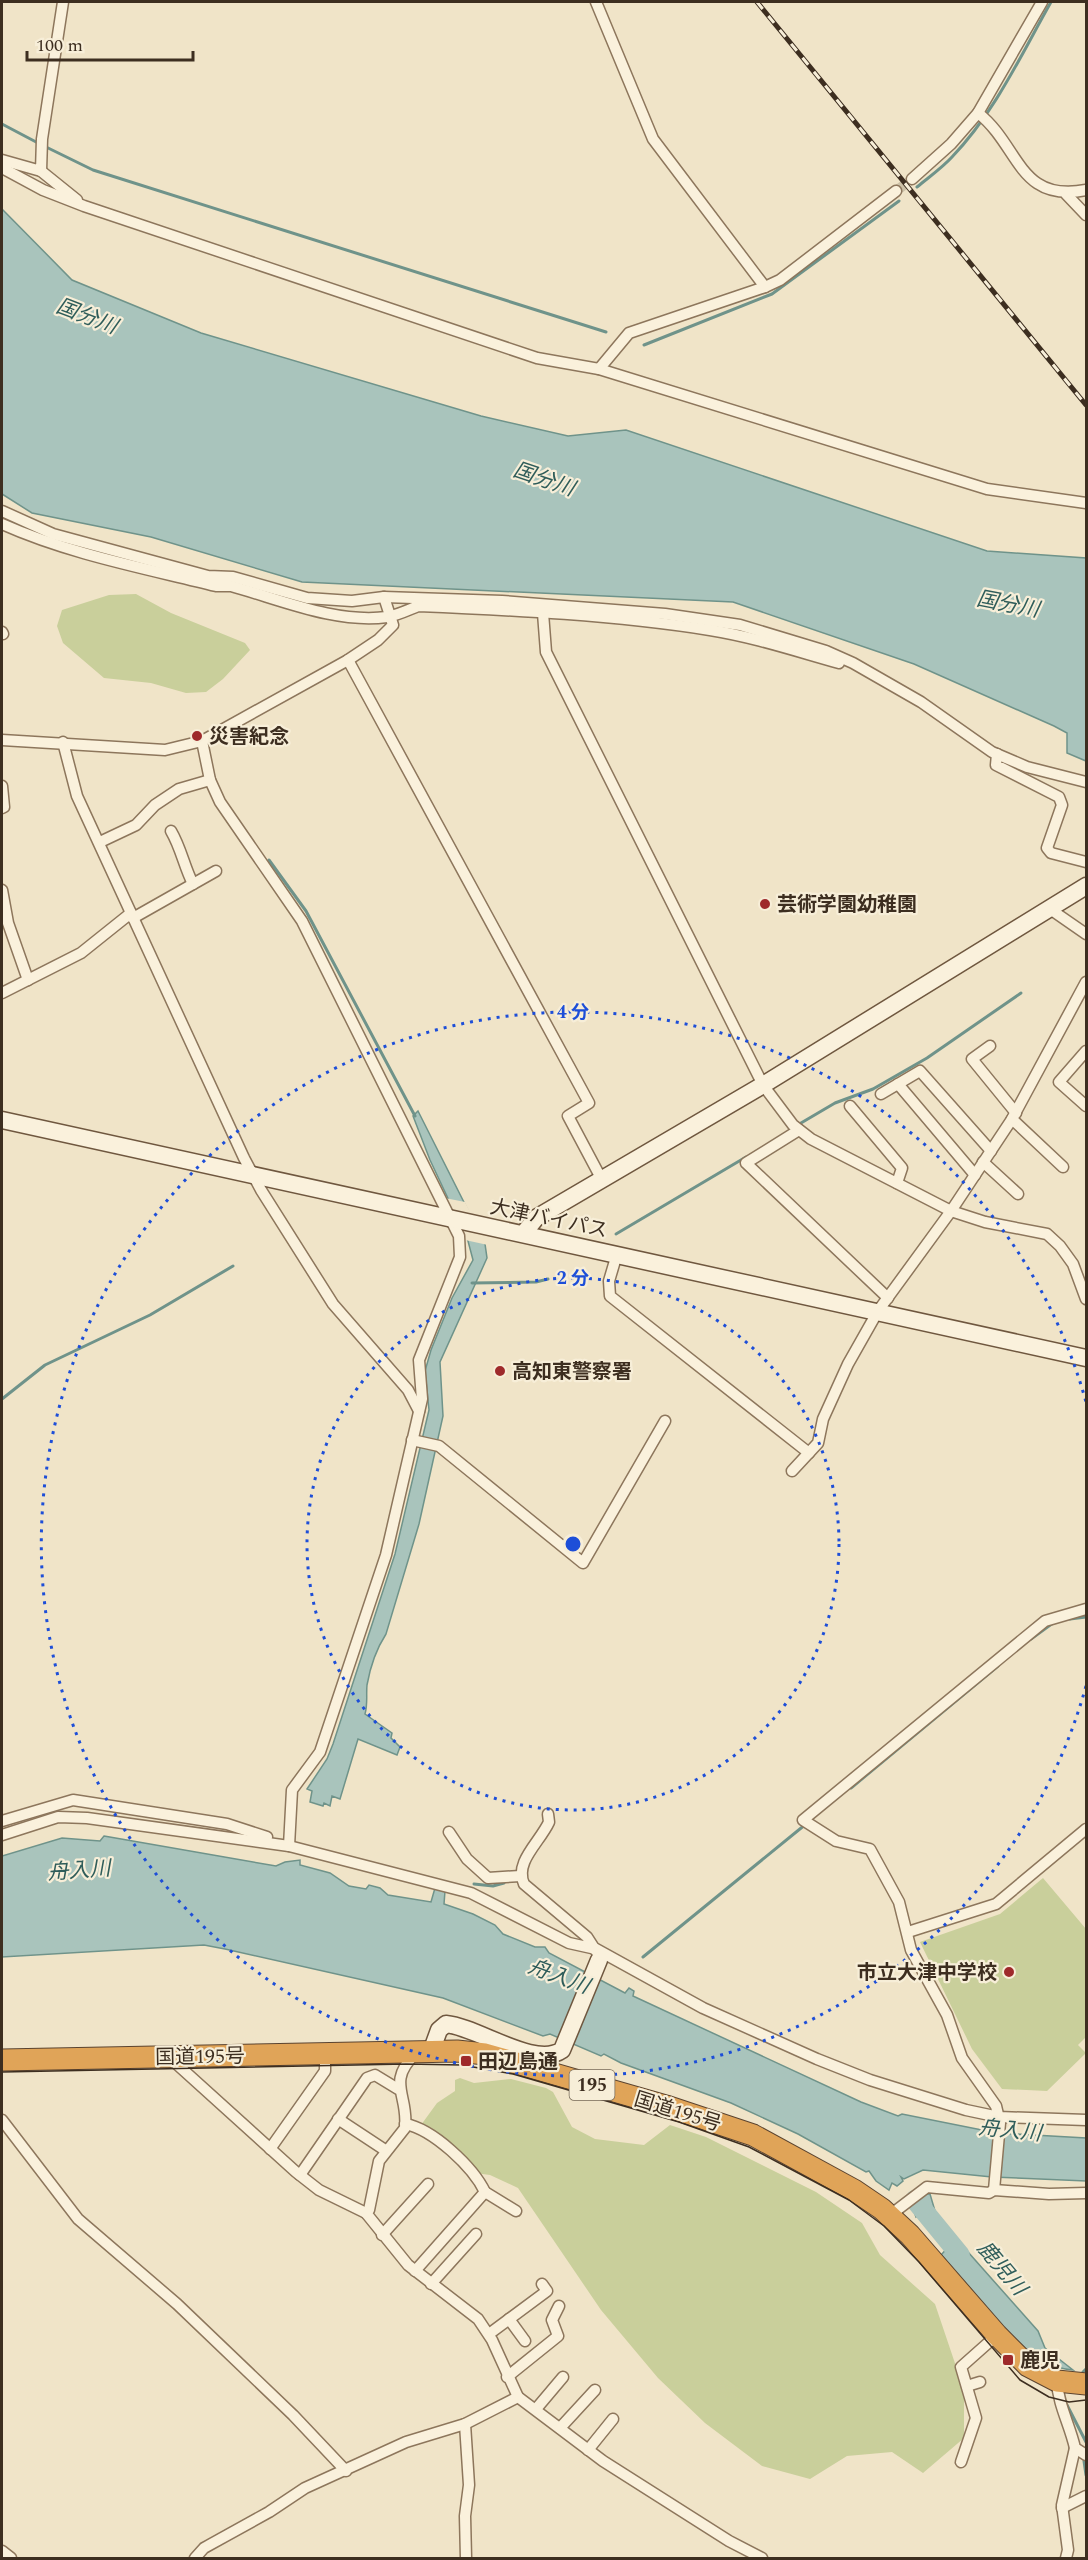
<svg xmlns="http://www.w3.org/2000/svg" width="1088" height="2560" font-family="Spectral,'Noto Sans JP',serif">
<rect width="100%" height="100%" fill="#f0e4c8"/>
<g fill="#c9cf9b">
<polygon points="136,594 171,613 245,643 250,650 223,679 206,692 186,693 151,683 104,678 63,643 57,626 62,610 109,595"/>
<polygon points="1043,1878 1086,1929 1086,2037 1078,2045 1086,2053 1047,2091 1002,2089 972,2049 920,1942 1000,1914"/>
<polygon points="460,2078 474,2083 511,2079 546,2088 553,2092 572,2127 595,2139 644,2145 670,2125 706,2137 816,2192 862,2223 880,2255 935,2304 964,2390 964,2438 923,2473 892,2452 847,2456 810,2479 762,2466 705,2423 658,2378 601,2310 518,2188 490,2175 475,2173 421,2125 437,2103 455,2091 455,2080"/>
</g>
<g fill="#a9c4bc" stroke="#6f938a" stroke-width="1.5">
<polygon points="2,209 72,280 201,333 481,416 568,436 626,430 987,551 1086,558 1086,761 1067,753 1067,733 1054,726 914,664 733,602 302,582 151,537 32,513 2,494"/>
<path d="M 418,1111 L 485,1244 L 487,1258 L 440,1362 L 443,1416 L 419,1524 L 386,1634 C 377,1648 370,1668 367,1685 C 366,1695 368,1703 365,1714 L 392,1733 L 391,1738 L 400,1747 L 397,1755 L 358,1739 L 340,1799 L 332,1796 L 330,1806 L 324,1803 L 323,1806 L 310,1802 L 312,1791 L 307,1789 L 327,1759 L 333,1744 L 395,1554 L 429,1410 L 425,1371 L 431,1350 L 452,1298 L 473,1260 L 468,1241 L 430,1160 L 413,1116 Z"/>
<polygon points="104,1836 276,1866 285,1862 300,1860 300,1865 330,1873 349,1886 366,1889 369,1885 380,1888 388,1895 431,1902 435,1888 445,1891 444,1904 473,1914 495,1925 503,1934 535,1947 545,1947 549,1953 625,1993 629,1988 634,1991 633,1996 861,2102 898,2116 902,2114 997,2133 1086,2138 1086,2181 992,2177 923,2170 904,2179 901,2177 903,2181 897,2186 892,2183 889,2190 876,2181 869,2171 866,2172 798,2134 731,2103 621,2063 604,2054 601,2056 550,2034 543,2036 443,1998 225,1949 204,1945 2,1957 2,1856 62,1838 100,1841"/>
<path d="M 921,2194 L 930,2194 L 935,2211 L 945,2226 L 1038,2331 L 1045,2348 L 1073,2370 C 1049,2368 1031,2356 1014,2339 L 941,2255 L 951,2244 L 924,2211 L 916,2217 L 911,2203 Z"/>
</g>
<polygon fill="#f0e4c8" points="445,1198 465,1202 488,1245 465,1240"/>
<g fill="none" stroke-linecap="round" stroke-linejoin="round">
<g stroke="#6f938a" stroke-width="3">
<polyline points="2,124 38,143"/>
<polyline points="44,146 93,170 606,332"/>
<path d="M 917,187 C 929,177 942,168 952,157 C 995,112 1021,55 1051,2"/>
<polyline points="644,345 772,294 899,201"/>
<polyline points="269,860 306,911 415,1116"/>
<polyline points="801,1123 835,1103 873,1089 927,1058 1021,993"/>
<polyline points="616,1234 746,1157"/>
<polyline points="472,1283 536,1282 548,1279"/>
<polyline points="2,1399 45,1365 150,1315 233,1266"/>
<polyline points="1070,1619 1086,1617"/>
<polyline points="1031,1639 1053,1623"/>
<polyline points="851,1788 998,1666"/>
<polyline points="474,1884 493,1886 504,1883"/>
<polyline points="643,1957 806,1824"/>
<polyline points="1083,2372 1086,2369"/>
<polyline points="1067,2405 1086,2442"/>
<polyline points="1084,2461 1086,2475"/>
</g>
<polyline stroke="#a9c4bc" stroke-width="20" points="915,2200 960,2255"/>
<polyline stroke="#ccc0a6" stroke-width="10" stroke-dasharray="10 5" stroke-linecap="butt" points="896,191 912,179"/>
<g stroke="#8d765c" stroke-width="13">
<g id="street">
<polyline points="596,2 653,139 765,287"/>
<path d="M 978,113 C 1020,146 1018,203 1086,190"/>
<polyline points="2,160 41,171 42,139 63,2"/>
<polyline points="2,168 43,190 84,206 537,358 599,369 987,489 1086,503"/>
<polyline points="41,171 77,200"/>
<polyline points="912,179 951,144 978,113 1042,2"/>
<polyline points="1066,194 1086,215"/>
<polyline points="599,369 629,333 765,287 780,280 896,191"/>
<polyline points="2,511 53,534 208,576 233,577 307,598 352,601 384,597 502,601 665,614 740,625 826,651 853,663 921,702 992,752 1027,767 1086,782"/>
<path d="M 2,524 C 69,554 144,568 216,586 L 231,586 C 279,599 336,624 387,617 C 398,615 408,610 418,606 C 515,610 614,615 710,630 C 754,637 796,651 839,663"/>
<polyline points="543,613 546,652 763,1085 793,1125 811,1139 951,1211 985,1222 1047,1234 1060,1246 1073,1264 1086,1299"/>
<polyline points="2,632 3,634"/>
<polyline points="348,660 589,1103 568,1116 602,1180"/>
<polyline points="2,740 165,750 202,741 348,660 378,640 393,625 384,597"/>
<polyline points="202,741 210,780 220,802 302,921 459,1236 460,1257 419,1360 422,1399 386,1555 320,1752 292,1790 289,1846"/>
<polyline points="63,742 77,796 244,1158 261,1190 333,1304 408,1390 419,1411"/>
<polyline points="997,754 996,765 1059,797 1062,805 1047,848 1051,853 1086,862"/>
<polyline points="2,786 4,807 2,808"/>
<path d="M 171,831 C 181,848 184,866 193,884"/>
<polyline points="100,842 136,825 155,805 179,789 210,780"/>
<polyline points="2,890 8,923 28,980"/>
<polyline points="1050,909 1086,934"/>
<polyline points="133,918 216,871"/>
<polyline points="2,993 81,953 131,913"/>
<polyline points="990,1046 972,1059 1016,1113"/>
<polyline points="1086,1051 1059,1082 1086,1106"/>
<polyline points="898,1084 975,1175"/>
<polyline points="881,1094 920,1071 991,1151"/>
<polyline points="850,1106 902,1168 897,1183"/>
<polyline points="1012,1119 1063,1167"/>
<polyline points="799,1130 746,1163 888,1298"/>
<polyline points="983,1162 1018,1194"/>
<polyline points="617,1254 609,1281 610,1296 809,1453"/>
<polyline points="412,1440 439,1446 583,1563 665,1421"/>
<polyline points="792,1471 818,1443 823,1419 848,1364 878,1311 951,1211 1012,1119 1086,982"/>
<path d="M 548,1814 L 549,1822 C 540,1842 514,1862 524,1884 L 587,1937 L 596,1951"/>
<polyline points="2,1821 73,1800 227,1824 267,1837"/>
<polyline points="449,1832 467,1859 488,1878 520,1876"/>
<polyline points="2,1835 58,1817 87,1818 289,1846 471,1893 569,1943 596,1949 703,2008 817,2059 870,2080 966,2110 999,2117 1086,2120"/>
<polyline points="908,1932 996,1904 1086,1829"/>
<polyline points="170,2058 296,2172 319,2190 366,2213"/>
<polyline points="338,2119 385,2150"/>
<polyline points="2,2120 78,2219 177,2304 293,2415 346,2471"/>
<path d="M 405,2124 C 433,2129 473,2167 485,2192 L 415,2271"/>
<polyline points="270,2149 325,2071 325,2053"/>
<polyline points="300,2175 367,2078 375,2075 398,2089"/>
<polyline points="994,2190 1000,2123 996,2106 962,2058 947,2015 911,1950 899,1902 870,1849 836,1841 803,1820 1045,1621 1086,1609"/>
<polyline points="485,2192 516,2211"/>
<polyline points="889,2216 927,2187 989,2193 994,2190 1049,2194 1086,2193"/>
<polyline points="382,2235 428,2184"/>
<polyline points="431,2284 476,2234"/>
<polyline points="509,2319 525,2341"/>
<polyline points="489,2334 547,2291 542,2284"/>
<polyline points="507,2377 558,2336 552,2320 559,2306"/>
<path d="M 1057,2381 C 1058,2405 1070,2425 1075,2448 L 1086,2455"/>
<polyline points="967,2386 980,2382"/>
<polyline points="518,2397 603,2461 729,2541 762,2558"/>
<polyline points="536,2409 563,2377"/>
<polyline points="465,2424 469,2485 465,2516 466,2558"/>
<polyline points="560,2428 595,2390"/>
<polyline points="588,2450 613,2419"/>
<polyline points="961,2462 976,2418 961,2367 997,2335"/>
<polyline points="1062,2508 1086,2496"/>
<polyline points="2,2551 11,2558"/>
<path d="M 195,2558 L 204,2548 L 269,2512 L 305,2488 L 406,2442 L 465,2424 L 518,2397 L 492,2340 L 478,2319 L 408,2265 L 366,2213 L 369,2210 L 379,2161 L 405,2128 C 409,2095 386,2083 415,2054"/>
<polyline points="1066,2558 1068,2550 1062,2505 1075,2448"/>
</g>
</g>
<g stroke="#6f573f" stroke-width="19">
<g id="secondary">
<polyline points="2,1120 1086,1358"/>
<polyline points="524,1233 536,1218 763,1085 1086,886"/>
<path d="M 431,2052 L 439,2030 L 446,2024 C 478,2027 535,2069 562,2050 L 599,1960"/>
</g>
</g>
<g stroke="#5b4430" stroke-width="23">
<polyline id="highway" points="2,2060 457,2051 485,2054 666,2106 753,2135 854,2190 882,2209 910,2235 997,2335 1028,2366 1057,2381 1086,2384"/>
</g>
<use href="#street" stroke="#faf1dc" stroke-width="10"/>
<use href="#secondary" stroke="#faf1dc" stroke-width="16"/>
<use href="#highway" stroke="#e0a458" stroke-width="21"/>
<polyline stroke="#3d2e20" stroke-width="1.5" points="2,2072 406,2064 462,2065 513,2074 679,2122 749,2147 849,2200 884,2226 919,2262 1020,2380 1049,2397 1069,2402 1086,2400"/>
<g stroke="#3d2e20" stroke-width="5">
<polyline id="rail" points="757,2 1086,405"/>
</g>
<use href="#rail" stroke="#f7eed8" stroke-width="3" stroke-dasharray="9" stroke-linecap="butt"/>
</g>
<g fill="none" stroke="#1d4ed8" stroke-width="3" stroke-dasharray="3 6">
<circle cx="573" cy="1544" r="266"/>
<path d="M1086 1686A532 532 0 1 1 1086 1402"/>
</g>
<g fill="#9e2a2b" stroke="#f7eed8" stroke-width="2">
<circle cx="197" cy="736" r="6"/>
<circle cx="765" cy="904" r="6"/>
<circle cx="500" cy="1371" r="6"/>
<circle cx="1009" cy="1972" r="6"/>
<rect x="460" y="2055" width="12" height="12" rx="3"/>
<rect x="1002" y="2354" width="12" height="12" rx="3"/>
</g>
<g text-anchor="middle" stroke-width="4.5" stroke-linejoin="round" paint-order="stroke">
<rect fill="#f7eed8" stroke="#756857" stroke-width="1.5" x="569.5" y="2070" width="45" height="30" rx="4.5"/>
<g font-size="18" font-weight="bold" fill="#3d2e20">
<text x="592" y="2091">195</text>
</g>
<g font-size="20" font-weight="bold" fill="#3d2e20" stroke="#f7eed8" text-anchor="start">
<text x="209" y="743">災害紀念</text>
<text x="777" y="911">芸術学園幼稚園</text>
<text x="512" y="1378">高知東警察署</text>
<text x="997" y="1979" text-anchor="end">市立大津中学校</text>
<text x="478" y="2068">田辺島通</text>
<text x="1020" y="2367">鹿児</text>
</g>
<g font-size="20" fill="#3d2e20" stroke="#f7eed8">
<text transform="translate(549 1218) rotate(12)" y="7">大津バイパス</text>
<text transform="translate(200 2056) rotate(-1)" y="7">国道195号</text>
<text transform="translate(678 2111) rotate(17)" y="7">国道195号</text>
</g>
<g font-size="21" font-style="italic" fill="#2f5d5a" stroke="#f7eed8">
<text transform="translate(87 316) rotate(21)" y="7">国分川</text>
<text transform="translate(544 479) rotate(19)" y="7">国分川</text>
<text transform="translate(1008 604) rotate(11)" y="7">国分川</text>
<text transform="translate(79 1870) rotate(-4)" y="7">舟入川</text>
<text transform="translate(559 1976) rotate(20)" y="7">舟入川</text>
<text transform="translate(1010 2130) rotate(6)" y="7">舟入川</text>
<text transform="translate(1002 2268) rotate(50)" y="7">鹿児川</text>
</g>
</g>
<circle cx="573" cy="1544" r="9" fill="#1d4ed8" stroke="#f7eed8" stroke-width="3"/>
<g font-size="18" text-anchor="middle" font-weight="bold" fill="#1d4ed8" stroke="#f7eed8" stroke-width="4.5" stroke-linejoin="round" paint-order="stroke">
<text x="573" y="1018">4 分</text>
<text x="573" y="1284">2 分</text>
</g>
<rect width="1088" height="2560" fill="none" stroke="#3d2e20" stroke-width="6"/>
<path d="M27 51v9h166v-9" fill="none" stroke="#3d2e20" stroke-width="3"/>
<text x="36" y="51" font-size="18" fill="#3d2e20" stroke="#f7eed8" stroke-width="4.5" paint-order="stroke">100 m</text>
</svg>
